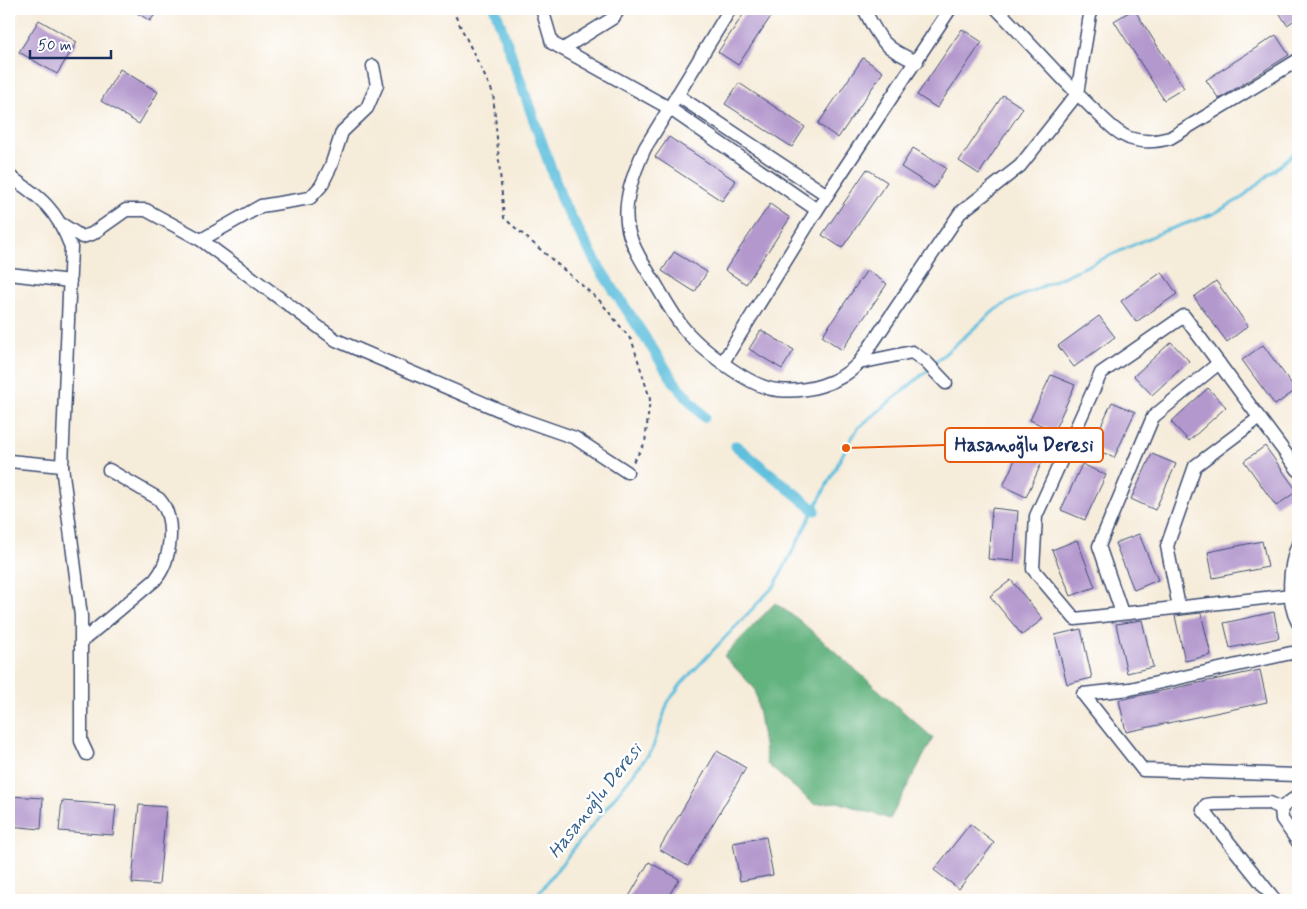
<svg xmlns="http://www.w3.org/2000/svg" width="1307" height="909" font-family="Mynerve,sans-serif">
<rect width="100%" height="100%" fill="#fff"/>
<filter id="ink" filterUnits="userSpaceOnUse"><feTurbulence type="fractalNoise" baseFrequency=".02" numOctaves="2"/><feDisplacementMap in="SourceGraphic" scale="10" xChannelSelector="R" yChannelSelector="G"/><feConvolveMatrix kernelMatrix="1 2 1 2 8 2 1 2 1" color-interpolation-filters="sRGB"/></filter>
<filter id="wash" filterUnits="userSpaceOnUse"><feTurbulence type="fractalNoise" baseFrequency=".0096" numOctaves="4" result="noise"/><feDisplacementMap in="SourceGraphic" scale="20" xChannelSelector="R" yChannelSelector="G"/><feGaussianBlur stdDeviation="1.12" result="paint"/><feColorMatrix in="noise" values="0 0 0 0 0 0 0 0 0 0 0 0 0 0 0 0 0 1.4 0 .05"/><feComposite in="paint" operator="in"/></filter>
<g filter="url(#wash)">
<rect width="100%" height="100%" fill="#f6ecda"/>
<polygon fill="#63b37f" stroke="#3f716e" points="775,603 799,620 933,738 890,819 838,802 814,804 767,764 755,689 724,656"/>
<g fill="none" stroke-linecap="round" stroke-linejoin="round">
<g stroke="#5fbfdd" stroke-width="3">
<polyline points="932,365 995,310 1012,300 1162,232 1213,214 1240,199 1298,150"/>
<polyline points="533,900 652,750 668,702 682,683 775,585 846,448 858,428 928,370"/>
</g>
<g stroke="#5fbfdd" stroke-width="11">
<polyline points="495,9 563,203 600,269 675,383 704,417"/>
<polyline points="736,446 815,510"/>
</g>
</g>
<g id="blocks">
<g fill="#b398cd">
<polygon points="131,9 159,9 150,21"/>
<polygon points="747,9 776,9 738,65 718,52"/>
<polygon points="1134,9 1184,88 1164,100 1114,21"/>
<polygon points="1277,9 1298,9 1298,18 1287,25"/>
<polygon points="39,20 77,42 57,74 19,52"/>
<polygon points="962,29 982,42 937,108 917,95"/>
<polygon points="1276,35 1289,55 1219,99 1206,80"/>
<polygon points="863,58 883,72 838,138 818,124"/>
<polygon points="120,69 158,92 139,124 101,101"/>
<polygon points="739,83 805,127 792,147 725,104"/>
<polygon points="1003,95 1023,108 979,174 959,161"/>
<polygon points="669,137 736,181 722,201 655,157"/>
<polygon points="913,148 946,168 934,188 901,167"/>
<polygon points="867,169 887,182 842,248 822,235"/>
<polygon points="770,204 790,218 746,284 725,270"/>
<polygon points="674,252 707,272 695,292 662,271"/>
<polygon points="867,270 887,284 842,350 822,336"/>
<polygon points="1162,272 1177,294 1136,322 1121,301"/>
<polygon points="1216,281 1248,326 1227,342 1194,297"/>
<polygon points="1099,316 1115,337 1074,367 1058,346"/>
<polygon points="761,330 794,350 782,369 749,349"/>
<polygon points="1171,342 1189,361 1152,395 1134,376"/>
<polygon points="1263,345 1296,390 1275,405 1242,360"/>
<polygon points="1051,375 1075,385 1054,431 1030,420"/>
<polygon points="1208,388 1226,407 1189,441 1171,422"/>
<polygon points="1112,402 1135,412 1114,458 1091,447"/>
<polygon points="1024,440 1047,451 1026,497 1003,486"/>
<polygon points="1265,446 1297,491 1276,506 1244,461"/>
<polygon points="1152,454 1176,464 1155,510 1131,499"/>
<polygon points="1082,464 1106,475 1085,520 1061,510"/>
<polygon points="992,508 1018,511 1014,561 988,559"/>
<polygon points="1139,534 1158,580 1134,590 1115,543"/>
<polygon points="1077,540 1095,587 1071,596 1052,550"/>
<polygon points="1262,541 1268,567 1213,578 1208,552"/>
<polygon points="1011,580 1043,619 1022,635 990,596"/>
<polygon points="1274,612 1279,638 1230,648 1224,623"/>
<polygon points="1201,613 1211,655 1185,661 1175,616"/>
<polygon points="1142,620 1153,667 1127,673 1116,624"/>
<polygon points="1081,629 1092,678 1067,684 1055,635"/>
<polygon points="1260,670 1267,702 1126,732 1119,700"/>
<polygon points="717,751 746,768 688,866 659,849"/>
<polygon points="9,796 43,798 41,829 9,826"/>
<polygon points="62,801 116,805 113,835 59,831"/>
<polygon points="139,805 166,807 159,885 132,883"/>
<polygon points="970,824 994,843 959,889 934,870"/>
<polygon points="766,837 773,875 740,881 733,843"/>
<polygon points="649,862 679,879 666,900 627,900"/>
</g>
</g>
</g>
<g filter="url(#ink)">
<use href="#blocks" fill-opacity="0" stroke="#3c4b71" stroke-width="1"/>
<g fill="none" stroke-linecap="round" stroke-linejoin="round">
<g stroke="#3c4b71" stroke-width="15">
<g id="minor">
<polyline points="542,9 552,43 669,108 817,210"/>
<path d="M 730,9 L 645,148 C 634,172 622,202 628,229 C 632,247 645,267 655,283 C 663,297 672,312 681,325 C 698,347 750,388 778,390 C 806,393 839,384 859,363 L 960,213 L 1020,166 L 1077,94 L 1091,9"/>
<path d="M 864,9 C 880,40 883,48 917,62"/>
<path d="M 997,9 C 1030,43 1061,79 1096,112 C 1106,121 1116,133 1129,138 C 1143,143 1156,142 1170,138 L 1298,60"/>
<polyline points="563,49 613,18 619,9"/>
<polyline points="677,95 827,195"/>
<path d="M 9,176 C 41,197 57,210 71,247 L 62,466 L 81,616 L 81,741 L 87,754"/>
<polyline points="63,225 82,237 92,234 126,210 146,210 201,240 336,340 518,418 575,438 627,472"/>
<polyline points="201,240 261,206 310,198 321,186 331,166 342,132 367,108 377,85 373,66"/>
<polyline points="9,274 70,281"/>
<polyline points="723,362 817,210 950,9"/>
<polyline points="859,363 912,352 926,362 946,383"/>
<polyline points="9,461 62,466"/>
<path d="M 1298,544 C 1289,567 1286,601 1298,623"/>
<polyline points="1291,595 1075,619 1033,569 1036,516 1101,373 1184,316 1298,470"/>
<polyline points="1179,607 1167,546 1195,466 1259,418"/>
<polyline points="1122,613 1099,546 1153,417 1219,363"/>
<path d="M 82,641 L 155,580 C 171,561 177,519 159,499 L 109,470"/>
<polyline points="1298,656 1291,653 1130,689 1083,694 1143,770 1298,775"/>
<polyline points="1281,808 1282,819 1298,842"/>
<polyline points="1281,808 1298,796"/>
<polyline points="1275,900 1203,810 1206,805 1213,804 1270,803 1281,808"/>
</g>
</g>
<polyline stroke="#3c4b71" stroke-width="2" stroke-dasharray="4 4" stroke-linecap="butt" points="452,9 493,93 504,218 600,301 632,341 650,399 645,443 633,462"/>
<use href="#minor" stroke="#fff" stroke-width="12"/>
</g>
</g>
<g text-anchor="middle" stroke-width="5" stroke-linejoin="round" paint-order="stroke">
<g font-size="19" font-style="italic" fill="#33618a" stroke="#fff">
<text transform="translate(594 800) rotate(-52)" y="7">Hasanoğlu Deresi</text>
</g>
</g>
<path fill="none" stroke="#e8590c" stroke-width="2" d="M846 448L945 445"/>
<circle fill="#e8590c" stroke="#fff" stroke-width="2" cx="846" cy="448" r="5"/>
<rect fill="#fff" stroke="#e8590c" stroke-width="2" x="945" y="428" width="158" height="34" rx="5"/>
<g font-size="19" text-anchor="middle" font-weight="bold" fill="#1b2f5e">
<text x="1024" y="451">Hasanoğlu Deresi</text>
</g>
<rect width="1307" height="909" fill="none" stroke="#fff" stroke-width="30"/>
<path d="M30 50v8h81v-8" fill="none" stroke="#1b2f5e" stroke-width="2.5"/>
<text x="38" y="50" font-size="15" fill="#1b2f5e" stroke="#ffffff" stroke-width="4" paint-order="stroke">50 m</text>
</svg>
